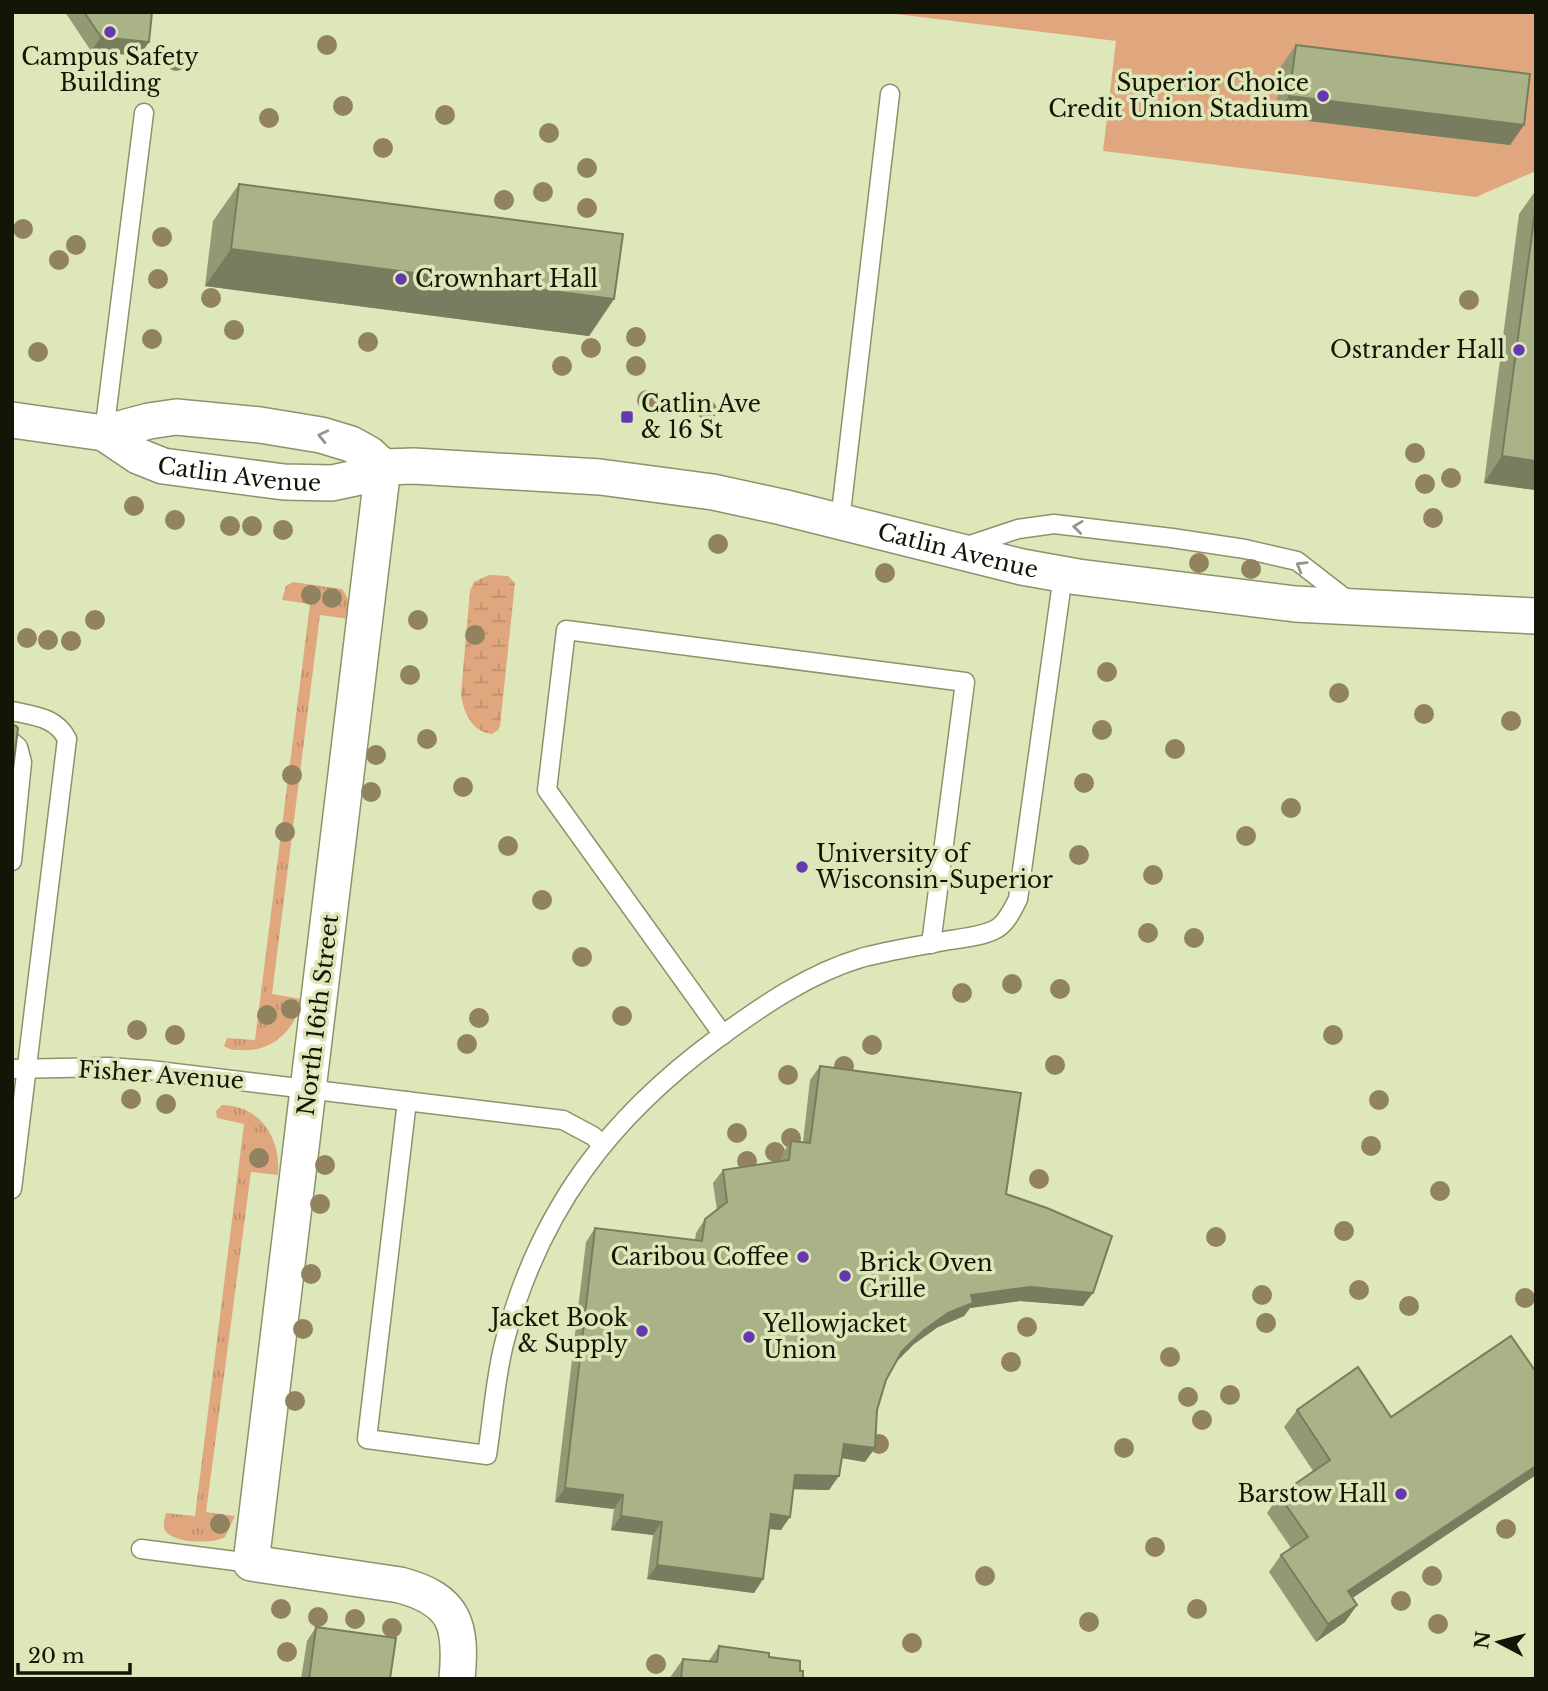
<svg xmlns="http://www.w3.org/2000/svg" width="1548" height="1691" font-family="'Libre Baskerville',serif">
<defs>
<pattern id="grass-tufts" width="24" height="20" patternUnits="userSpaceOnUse" patternTransform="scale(1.75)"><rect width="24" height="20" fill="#e0a77f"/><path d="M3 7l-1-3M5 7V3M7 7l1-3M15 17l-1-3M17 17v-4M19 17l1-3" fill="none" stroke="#bf8f6c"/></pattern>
<pattern id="wetland-marsh" width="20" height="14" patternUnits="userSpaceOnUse" patternTransform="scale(1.75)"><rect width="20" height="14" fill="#e0a77f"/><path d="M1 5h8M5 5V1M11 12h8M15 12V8" fill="none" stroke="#bf8f6c"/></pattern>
</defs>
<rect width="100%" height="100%" fill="#dee7ba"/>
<g fill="url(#grass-tufts)">
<path d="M 293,582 L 342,589 C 349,597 350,608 349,619 L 320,615 L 272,994 L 301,999 C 297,1030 271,1053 240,1050 C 233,1050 230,1050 224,1046 L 227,1038 L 255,1040 L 310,604 L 282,600 L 286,586 Z"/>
<path d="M 222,1105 C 262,1106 281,1139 278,1175 L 251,1172 L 206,1512 L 235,1516 L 225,1537 C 214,1544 172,1544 165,1530 C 162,1525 165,1519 166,1513 L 195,1516 L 244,1124 L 217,1118 L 216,1111 Z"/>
</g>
<path fill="url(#wetland-marsh)" d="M 489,575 L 508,576 L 515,583 L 500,726 L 498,730 L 492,734 C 472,732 463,712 461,694 L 470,591 L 474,582 Z"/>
<polygon fill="#e0a77f" points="1536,12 1536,171 1476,197 1103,151 1116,41 888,13"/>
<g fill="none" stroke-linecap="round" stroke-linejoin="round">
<g stroke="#8b9369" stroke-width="21">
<g id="lane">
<polyline points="104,433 144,113"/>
<polyline points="840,521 890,94"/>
<polyline points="964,547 1018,529 1054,524 1172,538 1245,549 1297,561 1350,602"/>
<path d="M 12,711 C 34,716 56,717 67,739 L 12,1189"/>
<polyline points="12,742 18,747 22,762 12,861"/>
<polyline points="723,1035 547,790 566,630 965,682 931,944"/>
<polyline points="12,1069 108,1067 150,1070 563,1120 593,1136 602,1144"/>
<path d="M 407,1101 L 367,1439 L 487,1455 C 493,1417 495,1377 505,1340 C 540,1209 610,1117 718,1038 C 762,1006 808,974 861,958 C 890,950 920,946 950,940 C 965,938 983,936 996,929 C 1006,924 1013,909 1018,899 L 1063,575"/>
<polyline points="141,1549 251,1563"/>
</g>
</g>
<g stroke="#8b9369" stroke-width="38">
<g id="street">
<polyline points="12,420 104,433 149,421 176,417 260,425 321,435 351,444 369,454 383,467"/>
<path id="s1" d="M 104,433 L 138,456 L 163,466 L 284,482 L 332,483 L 360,477 L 383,467 L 414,466 L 600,477 L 713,492 L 782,507 L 1022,567 L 1078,577 L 1295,604 L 1536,616"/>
<path d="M 383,467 L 251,1563 L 400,1585 C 456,1600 462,1625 457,1679"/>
</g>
</g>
<use href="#lane" stroke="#fff" stroke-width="18"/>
<use href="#street" stroke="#fff" stroke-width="35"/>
</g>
<g fill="#928360">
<circle cx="327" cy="45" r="10"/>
<circle cx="176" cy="61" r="10"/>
<circle cx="343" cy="106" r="10"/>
<circle cx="445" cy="115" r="10"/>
<circle cx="269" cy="118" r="10"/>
<circle cx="549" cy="133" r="10"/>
<circle cx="383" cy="148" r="10"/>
<circle cx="587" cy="168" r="10"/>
<circle cx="543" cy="192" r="10"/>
<circle cx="504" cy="200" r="10"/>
<circle cx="587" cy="208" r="10"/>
<circle cx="23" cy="229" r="10"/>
<circle cx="162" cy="237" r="10"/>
<circle cx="76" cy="245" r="10"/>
<circle cx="59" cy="260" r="10"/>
<circle cx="158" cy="279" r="10"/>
<circle cx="211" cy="298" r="10"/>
<circle cx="1469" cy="300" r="10"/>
<circle cx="234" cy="330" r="10"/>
<circle cx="636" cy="337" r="10"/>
<circle cx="152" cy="339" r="10"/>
<circle cx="368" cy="342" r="10"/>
<circle cx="591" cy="348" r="10"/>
<circle cx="38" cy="352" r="10"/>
<circle cx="562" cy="366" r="10"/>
<circle cx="636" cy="366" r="10"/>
<circle cx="647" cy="400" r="10"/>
<circle cx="685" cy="402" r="10"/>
<circle cx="707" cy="410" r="10"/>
<circle cx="1415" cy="453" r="10"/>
<circle cx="1451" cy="478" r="10"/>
<circle cx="1425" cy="484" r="10"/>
<circle cx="134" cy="506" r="10"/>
<circle cx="1433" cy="518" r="10"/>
<circle cx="175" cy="520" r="10"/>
<circle cx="230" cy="526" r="10"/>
<circle cx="252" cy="526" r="10"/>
<circle cx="283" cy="530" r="10"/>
<circle cx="718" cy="544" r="10"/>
<circle cx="1199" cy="563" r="10"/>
<circle cx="1251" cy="569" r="10"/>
<circle cx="885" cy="573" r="10"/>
<circle cx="311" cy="595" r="10"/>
<circle cx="332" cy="598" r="10"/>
<circle cx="95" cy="620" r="10"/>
<circle cx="418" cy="620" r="10"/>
<circle cx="475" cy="635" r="10"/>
<circle cx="27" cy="638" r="10"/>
<circle cx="48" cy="640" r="10"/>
<circle cx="71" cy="641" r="10"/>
<circle cx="1107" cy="672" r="10"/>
<circle cx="410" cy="675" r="10"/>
<circle cx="1339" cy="693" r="10"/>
<circle cx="1424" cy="714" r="10"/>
<circle cx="1511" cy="721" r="10"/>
<circle cx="1102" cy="730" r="10"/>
<circle cx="427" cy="739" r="10"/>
<circle cx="1175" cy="749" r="10"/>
<circle cx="376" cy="755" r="10"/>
<circle cx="292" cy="775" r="10"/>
<circle cx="1084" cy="783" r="10"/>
<circle cx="463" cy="787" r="10"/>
<circle cx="371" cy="792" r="10"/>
<circle cx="1291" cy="808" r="10"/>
<circle cx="285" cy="832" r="10"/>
<circle cx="1246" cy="836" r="10"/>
<circle cx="508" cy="846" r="10"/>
<circle cx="1079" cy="855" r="10"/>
<circle cx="1153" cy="875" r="10"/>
<circle cx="542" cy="900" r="10"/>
<circle cx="1148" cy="933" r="10"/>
<circle cx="1194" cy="938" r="10"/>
<circle cx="582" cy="957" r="10"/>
<circle cx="1012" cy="984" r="10"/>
<circle cx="1060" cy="989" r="10"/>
<circle cx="962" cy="993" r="10"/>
<circle cx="291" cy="1009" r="10"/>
<circle cx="267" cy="1015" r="10"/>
<circle cx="622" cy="1016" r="10"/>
<circle cx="479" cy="1018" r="10"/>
<circle cx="137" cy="1030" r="10"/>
<circle cx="175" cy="1035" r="10"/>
<circle cx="1333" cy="1035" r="10"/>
<circle cx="467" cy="1044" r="10"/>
<circle cx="872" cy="1045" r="10"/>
<circle cx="1055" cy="1065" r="10"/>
<circle cx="844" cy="1066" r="10"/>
<circle cx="788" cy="1075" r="10"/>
<circle cx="131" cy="1099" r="10"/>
<circle cx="1379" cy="1100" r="10"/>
<circle cx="166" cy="1104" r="10"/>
<circle cx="737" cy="1133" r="10"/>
<circle cx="791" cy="1138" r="10"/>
<circle cx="1371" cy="1146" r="10"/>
<circle cx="775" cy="1152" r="10"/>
<circle cx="259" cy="1158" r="10"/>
<circle cx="747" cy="1161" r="10"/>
<circle cx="325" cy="1165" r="10"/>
<circle cx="1039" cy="1179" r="10"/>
<circle cx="1440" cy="1191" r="10"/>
<circle cx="320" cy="1204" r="10"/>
<circle cx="1344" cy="1231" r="10"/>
<circle cx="1216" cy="1237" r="10"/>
<circle cx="311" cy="1274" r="10"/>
<circle cx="1359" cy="1290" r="10"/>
<circle cx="1262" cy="1295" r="10"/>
<circle cx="1525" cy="1298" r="10"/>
<circle cx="1409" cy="1306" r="10"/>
<circle cx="1266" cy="1323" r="10"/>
<circle cx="1027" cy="1327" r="10"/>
<circle cx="303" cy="1329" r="10"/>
<circle cx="1170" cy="1357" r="10"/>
<circle cx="1011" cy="1362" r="10"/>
<circle cx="1230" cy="1395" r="10"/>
<circle cx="1188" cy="1397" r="10"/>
<circle cx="295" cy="1401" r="10"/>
<circle cx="1202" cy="1420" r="10"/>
<circle cx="879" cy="1444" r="10"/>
<circle cx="1124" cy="1448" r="10"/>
<circle cx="220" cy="1524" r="10"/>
<circle cx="1506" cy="1529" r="10"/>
<circle cx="1155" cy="1547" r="10"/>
<circle cx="985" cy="1576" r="10"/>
<circle cx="1432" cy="1576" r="10"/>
<circle cx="1401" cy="1601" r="10"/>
<circle cx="281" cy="1609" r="10"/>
<circle cx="1197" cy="1609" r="10"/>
<circle cx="318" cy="1617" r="10"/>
<circle cx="355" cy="1619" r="10"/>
<circle cx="1089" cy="1622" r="10"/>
<circle cx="1438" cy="1624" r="10"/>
<circle cx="392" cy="1628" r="10"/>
<circle cx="912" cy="1643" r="10"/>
<circle cx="287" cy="1652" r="10"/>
<circle cx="656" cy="1664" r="10"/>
</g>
<g fill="#929974">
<polygon points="65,12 152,12 149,42 139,56 91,51"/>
<polygon points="1296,45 1524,125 1510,145 1275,117 1281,66"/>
<polygon points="239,184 614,299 589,336 205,286 213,221"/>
<polygon points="1536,190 1536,490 1484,483 1519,214"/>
<polygon points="820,1066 1006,1194 1083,1306 1020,1301 970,1308 964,1316 938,1327 914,1344 897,1361 886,1380 877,1410 865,1462 842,1458 829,1490 793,1489 781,1530 769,1529 763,1579 754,1593 647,1579 653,1535 611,1530 614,1509 555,1502 586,1242 595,1228 695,1240 696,1233 705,1219 717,1210 713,1183 723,1170 781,1161 782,1154 791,1141 803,1142 810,1080"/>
<polygon points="1297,1410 1391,1417 1536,1475 1352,1598 1357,1605 1345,1622 1316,1642 1269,1572 1281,1555 1291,1548 1267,1513 1279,1495 1313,1471 1284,1427"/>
<polygon points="316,1627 390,1679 301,1679 307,1641"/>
<polygon points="719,1646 769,1657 800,1671 803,1679 669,1679 683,1659 708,1662"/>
</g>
<g fill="#777d5e">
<polygon points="101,37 149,42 139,56 91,51"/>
<polygon points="1289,96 1524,125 1510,145 1275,117"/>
<polygon points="231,249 614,299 589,336 205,286"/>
<polygon points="1502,456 1536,461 1536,490 1484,483"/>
<polygon points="1030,1287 1093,1293 1083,1306 1020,1301 970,1308 964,1316 938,1327 914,1344 893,1365 902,1351 924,1330 971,1295"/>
<polygon points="844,1444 875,1448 865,1462 835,1457"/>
<polygon points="1536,1466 1536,1475 1336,1609 1348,1591"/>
<polygon points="795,1475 839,1476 829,1490 785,1489"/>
<polygon points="565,1488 623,1495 614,1509 555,1502"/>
<polygon points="771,1514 790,1517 781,1530 762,1528"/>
<polygon points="621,1516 662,1522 653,1535 611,1530"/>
<polygon points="657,1565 763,1579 754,1593 647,1579"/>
<polygon points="1357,1605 1345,1622 1316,1642 1328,1624"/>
</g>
<g fill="#aab287" stroke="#777d5e" stroke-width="2">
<polygon points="84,12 152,12 149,42 101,37"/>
<polygon points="1296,45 1530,74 1524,125 1289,96"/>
<polygon points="239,184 623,234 614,299 231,249"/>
<polygon points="1536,204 1536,461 1502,456"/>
<polygon points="12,725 16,726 18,728 12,777"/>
<polygon points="820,1066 1021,1093 1006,1194 1047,1208 1112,1236 1093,1293 1030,1287 971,1295 973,1303 948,1313 924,1330 902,1351 886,1380 877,1410 875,1448 844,1444 839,1476 795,1475 790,1517 771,1514 763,1579 657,1565 662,1522 621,1516 623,1495 565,1488 595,1228 702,1241 705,1219 727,1202 723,1170 789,1160 791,1141 810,1143"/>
<polygon points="1511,1336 1536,1372 1536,1466 1348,1591 1357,1605 1328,1624 1281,1555 1308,1537 1279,1495 1330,1460 1297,1410 1358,1367 1391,1417"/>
<polygon points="316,1627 396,1638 390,1679 309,1679"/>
<polygon points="719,1646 769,1653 769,1657 800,1661 800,1671 803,1671 803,1679 681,1679 683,1659 717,1662"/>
</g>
<defs><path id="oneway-chevron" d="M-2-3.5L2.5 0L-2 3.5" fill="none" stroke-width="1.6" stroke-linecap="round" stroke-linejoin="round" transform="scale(1.75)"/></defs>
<g stroke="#95968f">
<use href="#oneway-chevron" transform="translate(323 436) rotate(-167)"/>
<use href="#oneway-chevron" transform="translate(1078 527) rotate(-173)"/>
<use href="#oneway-chevron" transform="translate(1301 566) rotate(-149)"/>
</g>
<g fill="#6638b0" stroke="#dee7ba" stroke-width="2.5">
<circle cx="110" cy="32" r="7"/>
<circle cx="1323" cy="96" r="7"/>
<circle cx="401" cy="279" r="7"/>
<circle cx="1519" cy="350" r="7"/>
<rect x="620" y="410" width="14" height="14" rx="3.5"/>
<circle cx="802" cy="867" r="7"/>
<circle cx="803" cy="1257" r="7"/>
<circle cx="845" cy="1276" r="7"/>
<circle cx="642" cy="1331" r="7"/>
<circle cx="749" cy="1337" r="7"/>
<circle cx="1401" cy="1494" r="7"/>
</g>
<g text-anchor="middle" stroke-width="7" stroke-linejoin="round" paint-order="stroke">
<g font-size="23" fill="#131606" stroke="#dee7ba" text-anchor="end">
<text x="110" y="65" text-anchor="middle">Campus Safety<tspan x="110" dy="26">Building</tspan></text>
<text x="1309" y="91">Superior Choice<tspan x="1309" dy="26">Credit Union Stadium</tspan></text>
<text x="415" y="287" text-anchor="start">Crownhart Hall</text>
<text x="1505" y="358">Ostrander Hall</text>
<text x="641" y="412" text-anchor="start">Catlin Ave<tspan x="641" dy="26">&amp; 16 St</tspan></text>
<text x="816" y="862" text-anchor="start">University of<tspan x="816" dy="26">Wisconsin-Superior</tspan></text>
<text x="789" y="1265">Caribou Coffee</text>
<text x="859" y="1271" text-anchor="start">Brick Oven<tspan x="859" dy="26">Grille</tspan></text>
<text x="628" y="1326">Jacket Book<tspan x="628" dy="26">&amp; Supply</tspan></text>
<text x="763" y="1332" text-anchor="start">Yellowjacket<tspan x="763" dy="26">Union</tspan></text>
<text x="1387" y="1502">Barstow Hall</text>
</g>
<g font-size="23" fill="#131606" stroke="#dee7ba">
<text dy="8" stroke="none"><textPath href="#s1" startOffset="145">Catlin Avenue</textPath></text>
<text dy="8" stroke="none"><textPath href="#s1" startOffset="875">Catlin Avenue</textPath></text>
<text transform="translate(318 1015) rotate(-83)" y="8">North 16th Street</text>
<text transform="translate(161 1075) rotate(4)" y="8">Fisher Avenue</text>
</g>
</g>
<rect width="1548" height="1691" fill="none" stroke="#131606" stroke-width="28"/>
<g transform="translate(1499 1642) rotate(277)" stroke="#dee7ba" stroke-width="5" paint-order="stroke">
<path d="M0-5L12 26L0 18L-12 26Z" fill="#131606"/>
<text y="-10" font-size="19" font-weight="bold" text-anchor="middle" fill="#131606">N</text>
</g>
<path d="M18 1663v10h112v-10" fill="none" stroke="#131606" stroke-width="3.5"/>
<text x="28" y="1663" font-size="21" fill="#131606" stroke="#dee7ba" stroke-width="5" paint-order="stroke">20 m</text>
</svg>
